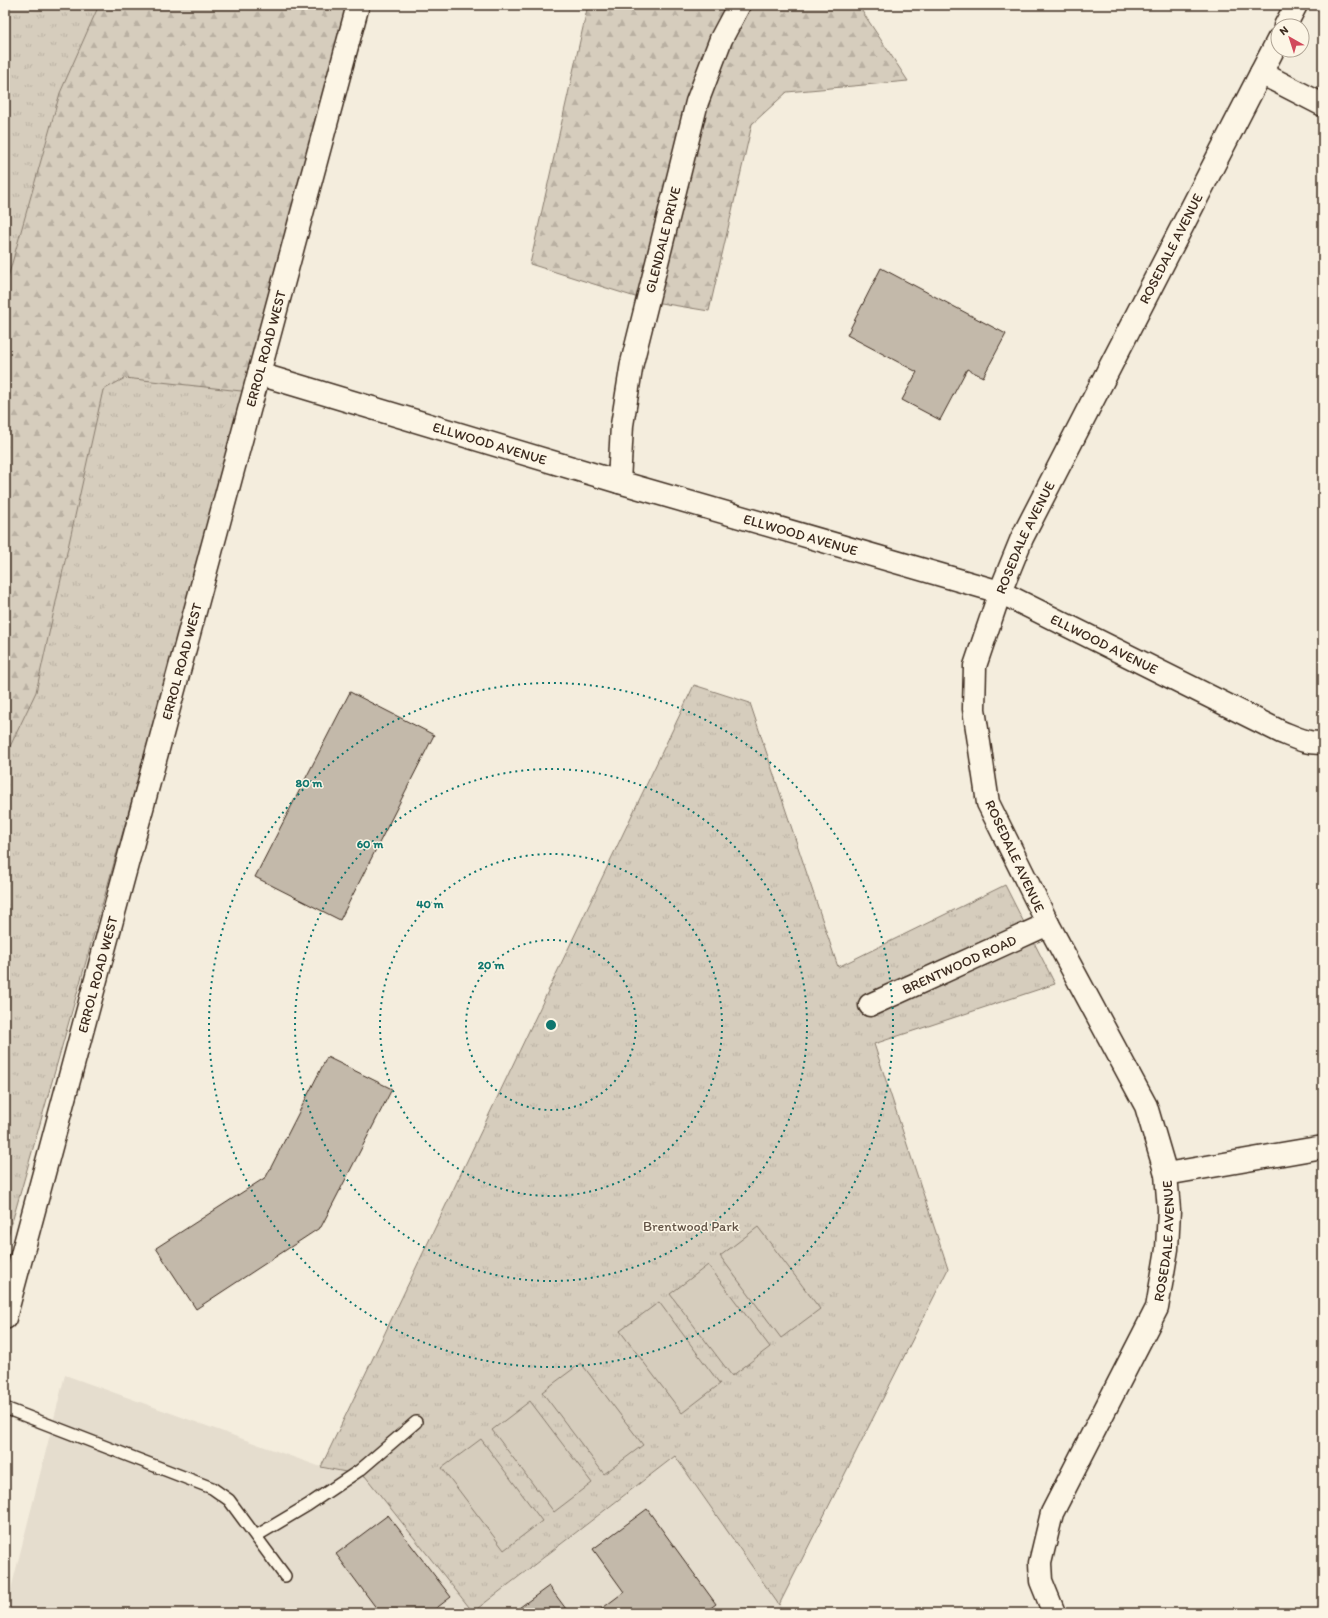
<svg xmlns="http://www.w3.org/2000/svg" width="1328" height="1618" font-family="Itim,sans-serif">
<defs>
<pattern id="grass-tufts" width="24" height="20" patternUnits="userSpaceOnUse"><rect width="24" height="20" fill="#d6cdbd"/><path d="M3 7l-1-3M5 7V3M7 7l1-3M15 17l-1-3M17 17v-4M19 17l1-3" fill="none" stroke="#b9b0a2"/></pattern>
<pattern id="forest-firs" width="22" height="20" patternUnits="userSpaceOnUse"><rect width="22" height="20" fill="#d6cdbd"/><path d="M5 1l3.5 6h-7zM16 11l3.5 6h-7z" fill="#b9b0a2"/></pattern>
</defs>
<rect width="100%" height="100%" fill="#f4eddd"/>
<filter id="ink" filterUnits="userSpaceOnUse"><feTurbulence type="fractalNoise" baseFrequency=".025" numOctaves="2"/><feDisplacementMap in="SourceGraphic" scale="8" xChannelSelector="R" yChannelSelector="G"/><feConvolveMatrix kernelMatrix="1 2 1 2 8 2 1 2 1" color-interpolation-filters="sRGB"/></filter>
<g filter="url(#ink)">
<polygon fill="#e5ddce" points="65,1375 321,1467 365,1476 473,1612 675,1456 785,1613 5,1613"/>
<g fill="url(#grass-tufts)" stroke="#887c6e">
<polygon points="5,5 350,5 202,553 5,1247"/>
<polygon points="694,685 750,703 838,967 1005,885 1055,984 874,1044 948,1269 779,1605 675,1456 473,1612 365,1476 321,1467"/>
</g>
<g fill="url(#forest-firs)" stroke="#887c6e">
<polygon points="99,5 350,5 250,392 125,378 103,390 36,692 5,757 5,288 60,93"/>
<polygon points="588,5 858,5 908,81 787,92 752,124 709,311 648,301 530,264"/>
</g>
<g fill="#d6cdbd" stroke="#887c6e">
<polygon points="758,1227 820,1309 781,1338 720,1256"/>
<polygon points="708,1265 770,1347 732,1376 670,1294"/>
<polygon points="659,1302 720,1384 682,1413 620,1331"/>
<polygon points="581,1363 643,1445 604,1474 542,1392"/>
<polygon points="530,1401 592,1483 554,1512 492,1430"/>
<polygon points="481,1439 542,1521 504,1550 442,1468"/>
</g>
<g fill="#c3b9aa" stroke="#3b2a1e">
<polygon points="881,268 1006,334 983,377 967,369 940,420 902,400 917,372 847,335"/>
<polygon points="350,692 434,735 340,920 255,877"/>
<polygon points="327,1057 392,1089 321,1227 196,1309 156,1248 266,1177"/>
<polygon points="647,1509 716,1604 704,1613 596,1613 624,1592 593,1549"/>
<polygon points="388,1515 451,1597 430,1613 380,1613 336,1554"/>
<polygon points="549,1586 569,1613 512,1613"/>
</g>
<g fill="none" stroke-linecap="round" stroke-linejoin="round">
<g stroke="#3b2a1e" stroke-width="14">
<g id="lane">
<polyline points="5,1408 212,1488 229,1500 285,1576"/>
<polyline points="256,1536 308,1505 360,1470 416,1422"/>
</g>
</g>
<g stroke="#3b2a1e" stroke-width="25">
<g id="street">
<polyline points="1285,26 1296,5"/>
<polyline points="1261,73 1323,105"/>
<path id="s1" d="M 259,374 L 619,482 L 1000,592 L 1281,732 C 1294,737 1309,745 1323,742"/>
<path id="s2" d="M 619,482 L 622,425 L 632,363 L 697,102 L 721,39 L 739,5"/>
<path id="s3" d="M 870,1005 L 1048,924"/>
<polyline points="1166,1174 1323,1147"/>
<path id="s4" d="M 1054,1613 L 1041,1581 L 1040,1563 L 1052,1513 L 1157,1308 L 1167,1249 L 1169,1210 L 1166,1174 L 1146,1106 L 1048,924 L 988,803 L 974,709 L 975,666 L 1000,592 L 1022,538 L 1278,40"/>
</g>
</g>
<g stroke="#3b2a1e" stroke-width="25">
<g id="secondary">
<path id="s5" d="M 5,1318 L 358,5"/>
</g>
</g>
<use href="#lane" stroke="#fcf5e5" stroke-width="11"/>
<use href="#street" stroke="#fcf5e5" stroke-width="22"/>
<use href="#secondary" stroke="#fcf5e5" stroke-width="22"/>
</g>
</g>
<g fill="none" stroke="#0f766e" stroke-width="2" stroke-dasharray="2 4">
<circle cx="551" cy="1025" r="85"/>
<circle cx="551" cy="1025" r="171"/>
<circle cx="551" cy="1025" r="256"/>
<circle cx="551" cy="1025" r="342"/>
</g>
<g text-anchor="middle" stroke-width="3" stroke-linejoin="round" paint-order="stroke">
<g font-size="14" fill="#3b2a1e" stroke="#fcf5e5">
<text dy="5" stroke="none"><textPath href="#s2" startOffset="247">GLENDALE DRIVE</textPath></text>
<text dy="5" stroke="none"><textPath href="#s4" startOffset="1482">ROSEDALE AVENUE</textPath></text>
<text dy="5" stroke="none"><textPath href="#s5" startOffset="1004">ERROL ROAD WEST</textPath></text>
<text dy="5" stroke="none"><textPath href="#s1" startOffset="241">ELLWOOD AVENUE</textPath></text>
<text dy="5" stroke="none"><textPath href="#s1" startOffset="565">ELLWOOD AVENUE</textPath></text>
<text dy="5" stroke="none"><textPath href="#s4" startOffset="1158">ROSEDALE AVENUE</textPath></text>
<text dy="5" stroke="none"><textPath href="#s1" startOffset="889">ELLWOOD AVENUE</textPath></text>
<text dy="5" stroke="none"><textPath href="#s5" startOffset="680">ERROL ROAD WEST</textPath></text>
<text transform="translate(1015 856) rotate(65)" y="5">ROSEDALE AVENUE</text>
<text dy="5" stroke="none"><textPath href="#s3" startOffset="98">BRENTWOOD ROAD</textPath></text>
<text dy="5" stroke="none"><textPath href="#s5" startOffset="356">ERROL ROAD WEST</textPath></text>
<text dy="5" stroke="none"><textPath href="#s4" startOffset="402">ROSEDALE AVENUE</textPath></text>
</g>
<g font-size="14" fill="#625346" stroke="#fcf5e5">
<text x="691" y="1231">Brentwood Park</text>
</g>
</g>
<circle cx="551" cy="1025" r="6" fill="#0f766e" stroke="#fcf5e5" stroke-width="2"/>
<g font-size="12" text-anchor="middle" font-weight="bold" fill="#0f766e" stroke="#fcf5e5" stroke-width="3" stroke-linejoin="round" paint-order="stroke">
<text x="309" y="787">80 m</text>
<text x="370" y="848">60 m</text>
<text x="430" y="908">40 m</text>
<text x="491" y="969">20 m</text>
</g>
<rect width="1328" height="1618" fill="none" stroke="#fcf5e5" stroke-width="20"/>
<rect x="10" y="10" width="1308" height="1598" fill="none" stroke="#3b2a1e" stroke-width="1.5" filter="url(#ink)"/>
<g transform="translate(1290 38) rotate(321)"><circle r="19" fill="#fcf5e5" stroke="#afa495"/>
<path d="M0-3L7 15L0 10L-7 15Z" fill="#d1495b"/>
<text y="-6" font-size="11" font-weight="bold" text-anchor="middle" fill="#3b2a1e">N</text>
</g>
</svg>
